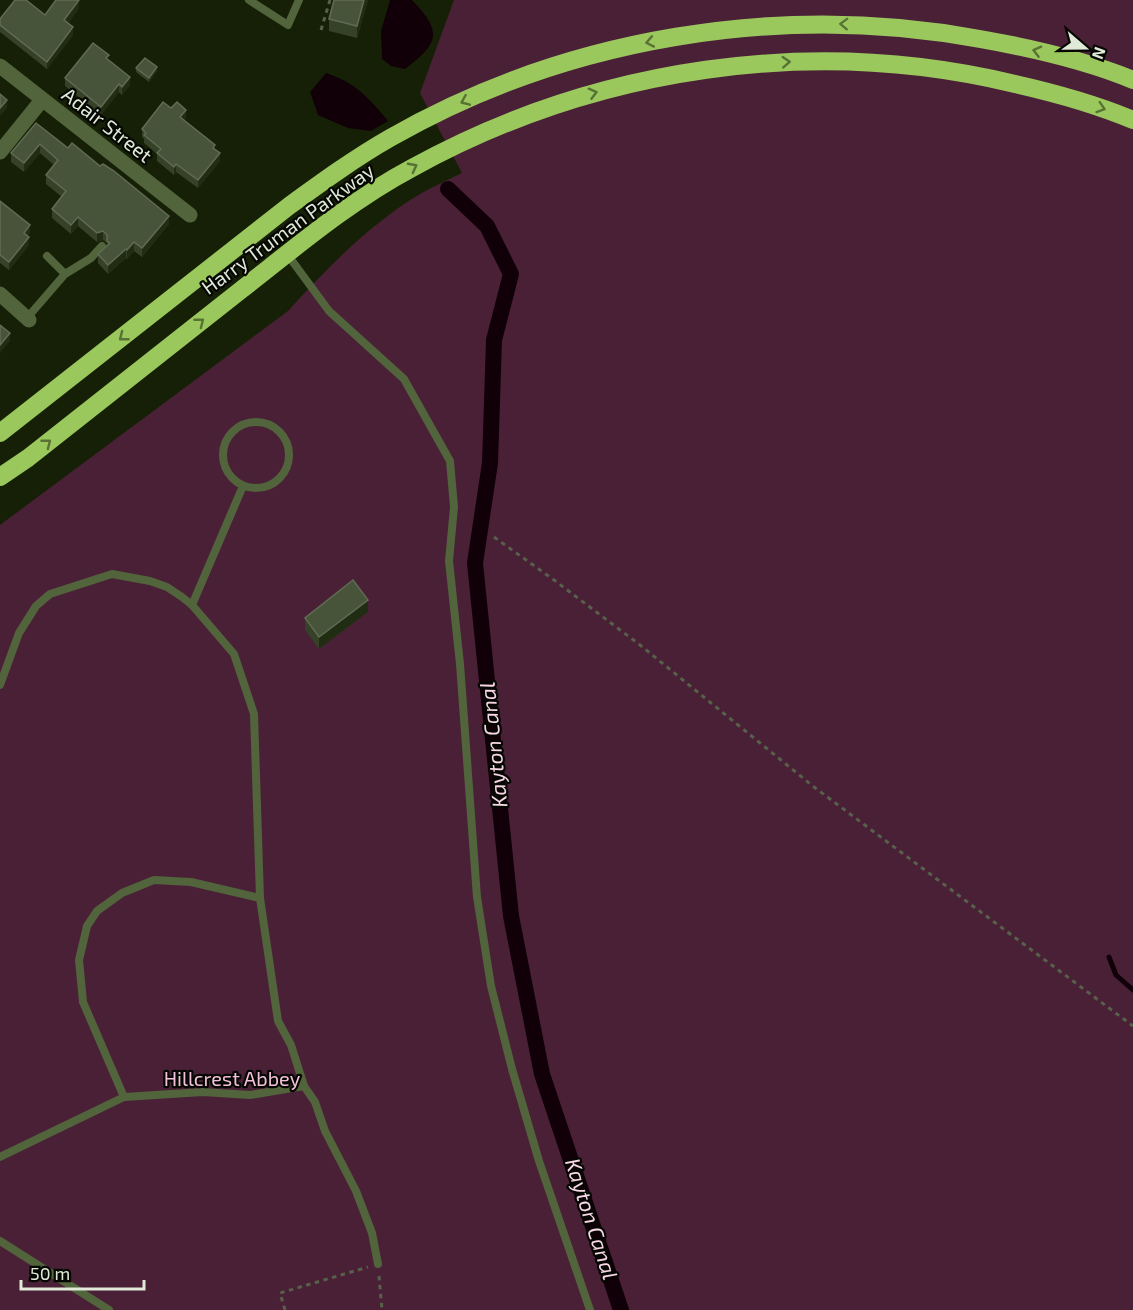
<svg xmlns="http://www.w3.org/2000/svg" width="1133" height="1310" font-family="'Exo 2',sans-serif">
<rect width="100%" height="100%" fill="#162006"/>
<path fill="#4a2037" d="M 454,0 L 1133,0 L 1133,1310 L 0,1310 L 0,525 L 288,311 C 327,268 370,224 420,194 C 434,186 448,180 462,173 L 420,93 Z"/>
<g fill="#120008">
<path d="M 390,0 L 412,0 C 443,32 439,43 405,69 L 391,66 L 382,59 L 381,31 Z"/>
<path d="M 326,73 C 356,83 368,97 388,121 L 371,131 L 348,128 L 318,115 L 310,92 Z"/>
</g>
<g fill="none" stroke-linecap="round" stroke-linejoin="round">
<polyline stroke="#120008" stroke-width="5" points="1109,957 1116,975 1133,990"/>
<polyline stroke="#120008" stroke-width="16" points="448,189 487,226 511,274 494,340 490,463 475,563 511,916 542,1074 621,1310"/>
<g stroke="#576049" stroke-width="3" stroke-dasharray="4.5 4.5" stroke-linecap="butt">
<polyline points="321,30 330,0"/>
<polyline points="494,537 554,580 640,645 814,787 1133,1026"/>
<polyline points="379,1276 382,1310"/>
<polyline points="285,1310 280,1293 368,1267"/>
</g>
<g stroke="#51643b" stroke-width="8">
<polyline points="249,0 288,25 299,0"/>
<polyline points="287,254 329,311 404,379 450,461 454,507 449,561 460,664 477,897 491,986 512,1069 539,1161 590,1310"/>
<polyline points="47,256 65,274"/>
<polyline points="27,318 65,274 91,258 102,246"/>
<circle cx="256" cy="455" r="33"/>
<polyline points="192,605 243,486"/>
<polyline points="0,685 19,633 36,606 50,594 112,574 150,581 167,587 182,597 192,605 234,654 254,714 260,898 278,1021 291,1045 304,1086 315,1102 325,1131 356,1191 372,1233 378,1264"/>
<polyline points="124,1097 83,1002 79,960 87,926 97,911 122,893 154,880 191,882 260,898"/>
<polyline points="0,1157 124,1097 203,1092 250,1095 304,1086"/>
<polyline points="0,1241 109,1310"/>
</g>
<g stroke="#51643b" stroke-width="15">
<polyline points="0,66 190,215"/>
<polyline points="0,152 42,100"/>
<polyline points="0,294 29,320"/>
</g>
<g stroke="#9bc85d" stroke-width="18">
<path d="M 0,433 L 289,206 C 322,182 355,158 390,138 C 566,37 781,2 980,39 C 1031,48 1085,60 1133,80"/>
<path d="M 0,477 L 28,458 C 99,402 170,346 241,290 C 296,247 350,201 412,168 C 595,67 812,35 1015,84 C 1055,93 1095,104 1133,120"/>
</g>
</g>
<g fill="#364227">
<polygon points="368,0 357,38 329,31 329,19"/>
<polygon points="79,8 68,23 73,35 47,69 0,32 0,19 45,15"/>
<polygon points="109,60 130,85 122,95 119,92 101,115 65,86 65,78"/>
<polygon points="136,68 157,71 149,82 136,72"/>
<polygon points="171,108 186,118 184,120 215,149 220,161 198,188 176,172 174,175 157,161 157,154 144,143 144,139 142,137 142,129"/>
<polygon points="36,123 68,148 169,224 142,257 134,251 127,259 126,258 108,274 98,263 98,254 107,246 107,243 103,240 97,242 78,226 71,234 52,218 52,209 62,197 46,184 46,175 54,165 40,153 24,172 11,162 11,153"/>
<polygon points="0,201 30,233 27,236 29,245 9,270 0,263"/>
<polygon points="368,612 319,649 305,630 305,618"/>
</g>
<g fill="#212d12">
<polygon points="79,0 79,8 64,28 64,20"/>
<polygon points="364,0 368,0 357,38 357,26"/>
<polygon points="73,27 73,35 47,69 47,62"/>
<polygon points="157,67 157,71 149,82 149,78"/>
<polygon points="130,77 130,85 122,95 122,87"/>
<polygon points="119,84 119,92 101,115 101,107"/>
<polygon points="7,100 7,108 0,116 0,108"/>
<polygon points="186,110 186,118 180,125 180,117"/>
<polygon points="40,144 40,153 24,172 24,163"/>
<polygon points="220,153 220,161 198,188 198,180"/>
<polygon points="176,164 176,172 174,175 174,167"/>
<polygon points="169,216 169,224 142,257 142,248"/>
<polygon points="78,217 78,226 71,234 71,225"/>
<polygon points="30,225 30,233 24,241 24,233"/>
<polygon points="103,231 103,240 97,242 97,233"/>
<polygon points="29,237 29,245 9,270 9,262"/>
<polygon points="134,242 134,251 127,259 127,250"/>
<polygon points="126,249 126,258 108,274 108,265"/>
<polygon points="10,333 10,341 0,353 0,345"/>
<polygon points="368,600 368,612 319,649 319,637"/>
</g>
<g fill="#48543a" stroke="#606b53" stroke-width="1.5">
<polygon points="15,0 26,0 45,15 56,0 79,0 64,20 73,27 47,62 0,25 0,19"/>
<polygon points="334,0 364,0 357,26 329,19"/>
<polygon points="93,43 109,55 106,58 130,77 122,87 119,84 101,107 65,78"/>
<polygon points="145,58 157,67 149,78 136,68"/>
<polygon points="0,94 7,100 0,108"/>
<polygon points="163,102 171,108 177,102 186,110 180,117 215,145 213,148 220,153 198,180 176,164 174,167 157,153 161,149 144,135 146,133 142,129"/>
<polygon points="36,123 68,148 72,143 100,166 103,164 114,171 169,216 142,248 134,242 127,250 126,249 108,265 98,254 110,243 107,241 107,235 103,231 97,233 78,217 71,225 52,209 66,191 46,175 58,160 40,144 24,163 11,153"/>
<polygon points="0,201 30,225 24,233 29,237 9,262 0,255"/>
<polygon points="0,325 10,333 0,345"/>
<polygon points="353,580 368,600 319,637 305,618"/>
</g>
<defs><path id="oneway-chevron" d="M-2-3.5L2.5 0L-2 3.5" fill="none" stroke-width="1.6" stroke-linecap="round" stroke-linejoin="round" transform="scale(1.5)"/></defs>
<g stroke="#587234">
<use href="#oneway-chevron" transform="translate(844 24) rotate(-178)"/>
<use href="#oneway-chevron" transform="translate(650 42) rotate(169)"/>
<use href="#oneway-chevron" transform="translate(1037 51) rotate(-166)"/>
<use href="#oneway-chevron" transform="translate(786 62) rotate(-3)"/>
<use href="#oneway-chevron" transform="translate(593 93) rotate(-15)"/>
<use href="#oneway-chevron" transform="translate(465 101) rotate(157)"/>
<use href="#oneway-chevron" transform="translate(1101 108) rotate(18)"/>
<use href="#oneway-chevron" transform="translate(413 167) rotate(-28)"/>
<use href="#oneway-chevron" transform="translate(200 322) rotate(-38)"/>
<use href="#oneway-chevron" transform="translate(123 337) rotate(142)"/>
<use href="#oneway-chevron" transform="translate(47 443) rotate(-38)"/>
</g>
<g text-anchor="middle" stroke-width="4.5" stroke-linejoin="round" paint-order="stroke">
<g font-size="20" fill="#e1e9d8" stroke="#050802">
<text transform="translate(107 125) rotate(38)" y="7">Adair Street</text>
<text transform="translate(288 229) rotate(-36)" y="7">Harry Truman Parkway</text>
</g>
<g font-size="20" fill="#f4bfda" stroke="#050802">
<text x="232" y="1086">Hillcrest Abbey</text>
</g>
<g font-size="21" font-style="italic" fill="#fad6e8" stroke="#050802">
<text transform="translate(494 745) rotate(-96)" y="7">Kayton Canal</text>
<text transform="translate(591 1219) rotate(72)" y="7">Kayton Canal</text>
</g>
</g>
<g transform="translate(1085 48) rotate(110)" stroke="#050802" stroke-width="4.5" paint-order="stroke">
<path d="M0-4.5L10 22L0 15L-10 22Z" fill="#e1e9d8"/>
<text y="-9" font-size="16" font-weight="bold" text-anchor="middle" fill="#e1e9d8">N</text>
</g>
<path d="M21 1280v9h123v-9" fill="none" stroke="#e1e9d8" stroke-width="3"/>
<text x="30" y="1280" font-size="18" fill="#e1e9d8" stroke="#050802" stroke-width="4.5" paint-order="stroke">50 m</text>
</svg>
